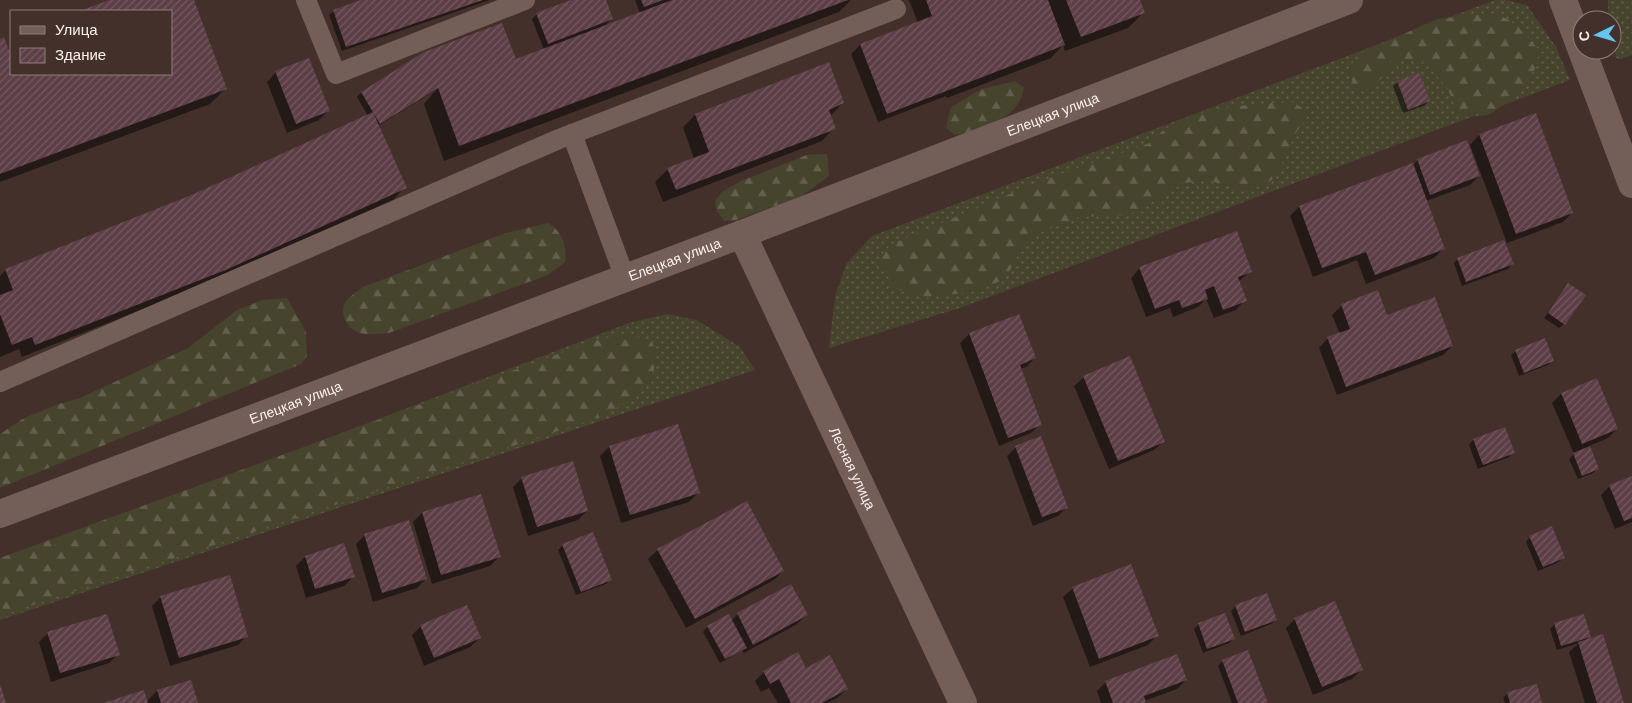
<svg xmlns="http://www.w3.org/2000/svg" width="1632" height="703" font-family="Helvetica,sans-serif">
<defs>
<pattern id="grass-dots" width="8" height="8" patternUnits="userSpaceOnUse" patternTransform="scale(1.25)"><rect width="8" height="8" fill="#47442d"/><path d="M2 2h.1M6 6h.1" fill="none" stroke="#635f4c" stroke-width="1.8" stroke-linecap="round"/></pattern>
<pattern id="forest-firs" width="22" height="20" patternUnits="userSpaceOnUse" patternTransform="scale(1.25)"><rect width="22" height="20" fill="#47442d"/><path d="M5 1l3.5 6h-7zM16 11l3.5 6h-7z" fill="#635f4c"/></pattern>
<pattern id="building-hatch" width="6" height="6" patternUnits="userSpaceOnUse" patternTransform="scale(1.25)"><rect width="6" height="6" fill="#5d3e46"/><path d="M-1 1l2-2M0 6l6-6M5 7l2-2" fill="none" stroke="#755a61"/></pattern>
</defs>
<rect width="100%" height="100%" fill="#43302b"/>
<g fill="url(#grass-dots)">
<polygon points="1495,0 1505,0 1527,5 1556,47 1570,80 960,308 829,348 835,296 846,264 872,236"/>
<polygon points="1608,0 1632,0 1632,55 1621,59 1616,58 1612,36 1612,20 1609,20 1608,18"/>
<polygon points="667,314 697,320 740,347 755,370 0,620 0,564 629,323"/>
</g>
<g fill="url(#forest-firs)">
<path d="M 1491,13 C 1513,17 1525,34 1539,50 L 1536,67 L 1522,88 L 1504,105 L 1488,115 L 1463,117 L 1456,110 L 1448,89 L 1425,63 L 1408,59 L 1396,63 L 1371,89 L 1359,91 C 1348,79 1347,66 1359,54 L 1437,19 Z"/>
<path d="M 1015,81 L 1024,88 C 1019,119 982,130 955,135 L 946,128 L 951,107 L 982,89 Z"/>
<path d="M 1292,102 L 1301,107 L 1307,117 L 1295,134 L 1276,177 L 1266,183 L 1253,189 L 1241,190 L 1208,180 L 1183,183 L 1148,205 L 1128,215 L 1079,217 L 1038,233 L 1029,239 L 1021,249 L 1009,272 L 1000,281 L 978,291 L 924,298 L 901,291 L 892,284 L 881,262 L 884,252 L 892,244 L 1038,182 L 1150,143 C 1183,105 1245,105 1292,102 Z"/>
<polygon points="827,154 829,176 800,197 736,220 724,221 717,211 715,201 722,192 741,181 807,155"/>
<path d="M 548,223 C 562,231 567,246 565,262 L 548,275 L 389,333 C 381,333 373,335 365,334 C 351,333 338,317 345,303 C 348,297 357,292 363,287 L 506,233 Z"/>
<polygon points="287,298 306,332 307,356 301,364 0,488 0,434 24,418 59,404 80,398 188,348 237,310 262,300"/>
<polygon points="630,336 644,338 653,344 657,360 650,381 616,409 606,415 0,616 0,558 602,338"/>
</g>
<g fill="#0007">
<polygon points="113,0 193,0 226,88 210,104 0,182 0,40 11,56 11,74 171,74 171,11 83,11"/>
<polygon points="365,0 490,0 342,51 329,15 334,11"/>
<polygon points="575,0 604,0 612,19 603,27 640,13 635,0 851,0 839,12 444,161 424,104 437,89 378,126 405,187 393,200 214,281 22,357 19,349 0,357 0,276 6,270 194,195 368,116 357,97 361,93 425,53 511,62 544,50 532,19 537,14"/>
<polygon points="909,0 1138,0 1143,13 1128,28 1065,51 1063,45 1051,58 947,98 946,96 878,122 851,54 860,45 918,23"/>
<polygon points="828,64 843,103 830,116 834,128 822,141 663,202 655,182 668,169 694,159 683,127 695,115"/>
<polygon points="276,72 328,111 319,120 287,133 267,82"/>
<polygon points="1398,82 1429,101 1424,106 1403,113 1393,86"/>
<polygon points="1535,114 1572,213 1563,222 1507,243 1470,145 1479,135"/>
<polygon points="1418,160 1479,176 1470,185 1426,201 1443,249 1434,258 1366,284 1357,260 1313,277 1290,216 1299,207 1412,166"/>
<polygon points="1458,259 1512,264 1508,269 1462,286 1454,263"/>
<polygon points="1140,268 1251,271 1238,282 1245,300 1236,310 1214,318 1206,299 1198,307 1173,317 1170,308 1146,317 1131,278"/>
<polygon points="1568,285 1564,324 1559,328 1544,318"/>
<polygon points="1377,292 1386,316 1452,346 1443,355 1337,395 1319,348 1328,338 1340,334 1332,315 1341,306"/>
<polygon points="1019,316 1035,358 1026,367 1020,369 1041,424 1031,433 999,446 960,343 969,334"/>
<polygon points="1516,351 1553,361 1548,365 1519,376 1511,355"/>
<polygon points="1084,377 1164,441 1154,450 1109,469 1074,386"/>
<polygon points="1596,380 1617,429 1608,438 1589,446 1598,468 1593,473 1578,479 1569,459 1574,454 1552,403 1561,394"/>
<polygon points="677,426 698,493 689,502 621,523 600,456 609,447"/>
<polygon points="1504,428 1514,452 1509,457 1478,469 1469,445 1473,440"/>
<polygon points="1016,447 1067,507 1058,516 1033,526 1007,456"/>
<polygon points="1632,477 1632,522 1615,529 1601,495 1610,486"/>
<polygon points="522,478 587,511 578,520 528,536 513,487"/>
<polygon points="481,495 499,557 490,566 432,584 413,522 422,513"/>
<polygon points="365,535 426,579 417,588 373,602 356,544"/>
<polygon points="1530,537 1563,558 1559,562 1538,571 1526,542"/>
<polygon points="343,545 353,577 344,586 306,598 296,566 305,557"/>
<polygon points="563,545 610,579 606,584 576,595 558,550"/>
<polygon points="658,550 783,571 774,580 686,628 648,559"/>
<polygon points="1073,588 1157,636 1148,645 1090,667 1063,597"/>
<polygon points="161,597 247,636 238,645 170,666 152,606"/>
<polygon points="1236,606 1276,620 1271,624 1241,636 1231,611"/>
<polygon points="738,614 806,615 797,624 744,653 742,650 720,663 703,632 707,627 728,616 731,621"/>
<polygon points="1295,619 1361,670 1352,679 1313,695 1286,628"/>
<polygon points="1199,624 1234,639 1229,643 1203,653 1194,629"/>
<polygon points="1555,624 1590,636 1585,641 1623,703 1585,703 1569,652 1579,643 1557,650 1550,629"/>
<polygon points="421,626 480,638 470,647 424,666 412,635"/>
<polygon points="48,633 118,654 109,663 51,682 39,642"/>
<polygon points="1223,661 1267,703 1232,703 1218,666"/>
<polygon points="805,670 847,689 837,698 828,703 778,703 769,688 761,692 755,681 764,672"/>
<polygon points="1186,680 1177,689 1144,701 1145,703 1101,703 1097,691 1106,682"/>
<polygon points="157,691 197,703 105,703 146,702"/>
<polygon points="1508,693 1541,703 1505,703 1503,698"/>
</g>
<g fill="url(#building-hatch)">
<polygon points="109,0 194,0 227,89 0,174 0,39 4,37 11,55 11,74 171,74 171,11 80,11"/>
<polygon points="361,0 483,0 346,47 333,10"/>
<polygon points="571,0 606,0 613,19 548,44 536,13"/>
<polygon points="641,0 663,0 644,7"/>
<polygon points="672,0 848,0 459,146 438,88 380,124 361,92 424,52 502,23 516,59"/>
<polygon points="926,0 1048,0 1065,45 887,114 860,44 932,16"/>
<polygon points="1066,0 1140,0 1145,13 1081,37"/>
<polygon points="309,58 330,111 296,124 275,71"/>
<polygon points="829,62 844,103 829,110 836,129 676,190 667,168 709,152 695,114"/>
<polygon points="1419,73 1430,101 1408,110 1397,81"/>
<polygon points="373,112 407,188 228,269 35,345 32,337 12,345 0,314 0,295 13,290 5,269 194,194"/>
<polygon points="1536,113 1573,213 1516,234 1479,134"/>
<polygon points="1467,140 1480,176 1430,195 1417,159"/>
<polygon points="1413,163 1445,249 1375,275 1366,252 1322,268 1299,206"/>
<polygon points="1237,231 1252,272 1238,277 1247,301 1223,310 1214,286 1205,290 1208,299 1182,308 1179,300 1155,309 1139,267"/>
<polygon points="1504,240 1514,264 1466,282 1457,258"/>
<polygon points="1568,283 1586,295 1565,325 1548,313"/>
<polygon points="1378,290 1387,315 1435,297 1453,346 1346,387 1327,337 1350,329 1341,304"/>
<polygon points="1019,314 1036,358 1020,365 1042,425 1008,438 969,333"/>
<polygon points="1545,338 1554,361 1524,373 1515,350"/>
<polygon points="1130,356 1165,442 1118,461 1083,376"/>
<polygon points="1597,378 1618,429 1582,444 1561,393"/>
<polygon points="678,424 700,493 630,515 609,446"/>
<polygon points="1505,427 1515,453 1483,465 1473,439"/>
<polygon points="1041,436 1068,508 1042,517 1015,446"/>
<polygon points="1590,446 1599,469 1582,476 1573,453"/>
<polygon points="573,461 588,511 537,527 521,477"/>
<polygon points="1632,476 1632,518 1624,521 1609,485"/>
<polygon points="481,494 501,557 441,575 422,512"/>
<polygon points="747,501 784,571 695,619 657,549"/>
<polygon points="409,520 427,579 382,593 364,534"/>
<polygon points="1552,526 1565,558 1543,567 1529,536"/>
<polygon points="593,532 612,580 581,592 562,544"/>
<polygon points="344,543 355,577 315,589 305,556"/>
<polygon points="1131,564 1159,636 1099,659 1072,587"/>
<polygon points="230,575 248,637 179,658 160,596"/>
<polygon points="791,584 808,615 753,645 737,613"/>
<polygon points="1267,593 1277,620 1245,632 1235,605"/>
<polygon points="1335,601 1363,670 1322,687 1294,618"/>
<polygon points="467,605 481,638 434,658 420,625"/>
<polygon points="1225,613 1235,639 1207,649 1198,623"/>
<polygon points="107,614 120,655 60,673 47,632"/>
<polygon points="729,614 747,648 725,659 707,626"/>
<polygon points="1584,614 1591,637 1561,646 1554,623"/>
<polygon points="1603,634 1624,703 1597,703 1578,642"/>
<polygon points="1248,650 1268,703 1238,703 1222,660"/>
<polygon points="798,652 806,668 830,655 848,689 822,703 791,703 779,679 770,684 763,671"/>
<polygon points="1177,654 1187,680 1144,696 1146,703 1113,703 1105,681"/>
<polygon points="191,680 198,703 161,703 157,690"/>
<polygon points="0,684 6,703 0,703"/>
<polygon points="1537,684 1542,703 1510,703 1507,692"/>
<polygon points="144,690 148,703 103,703"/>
</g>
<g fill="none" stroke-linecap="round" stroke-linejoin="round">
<g stroke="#735e58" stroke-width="20">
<polyline points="306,0 336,74 525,0"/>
<polyline points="572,134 625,278"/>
<polyline points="0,382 559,139 896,9"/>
</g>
<g stroke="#735e58" stroke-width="28">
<polyline points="1563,0 1632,184"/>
<path id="s1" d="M 742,234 L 963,703"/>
</g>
<path stroke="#735e58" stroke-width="28" id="s2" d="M 0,514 L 742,234 L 1349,0"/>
</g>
<g text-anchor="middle" stroke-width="4.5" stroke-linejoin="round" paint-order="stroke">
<g font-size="14" fill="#fef2ee" stroke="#43302b">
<text dy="5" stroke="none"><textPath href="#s2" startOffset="1126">Елецкая улица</textPath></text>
<text dy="5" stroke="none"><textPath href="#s2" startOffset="721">Елецкая улица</textPath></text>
<text dy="5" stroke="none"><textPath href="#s2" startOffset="316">Елецкая улица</textPath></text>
<text dy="5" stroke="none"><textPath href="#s1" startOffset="259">Лесная улица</textPath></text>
</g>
</g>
<rect x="10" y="10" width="162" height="65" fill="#43302b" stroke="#8e7e79"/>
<rect x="20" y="26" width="25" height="8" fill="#735e58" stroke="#8e7e79"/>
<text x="55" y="35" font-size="15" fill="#fef2ee">Улица</text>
<rect x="20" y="48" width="25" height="15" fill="url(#building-hatch)" stroke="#8e7e79"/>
<text x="55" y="60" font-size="15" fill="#fef2ee">Здание</text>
<g transform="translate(1597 35) rotate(265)"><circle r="24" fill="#43302b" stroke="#8e7e79"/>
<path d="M0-4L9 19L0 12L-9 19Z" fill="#65c5ee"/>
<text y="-8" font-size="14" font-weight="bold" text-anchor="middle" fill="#fef2ee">С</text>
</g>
</svg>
